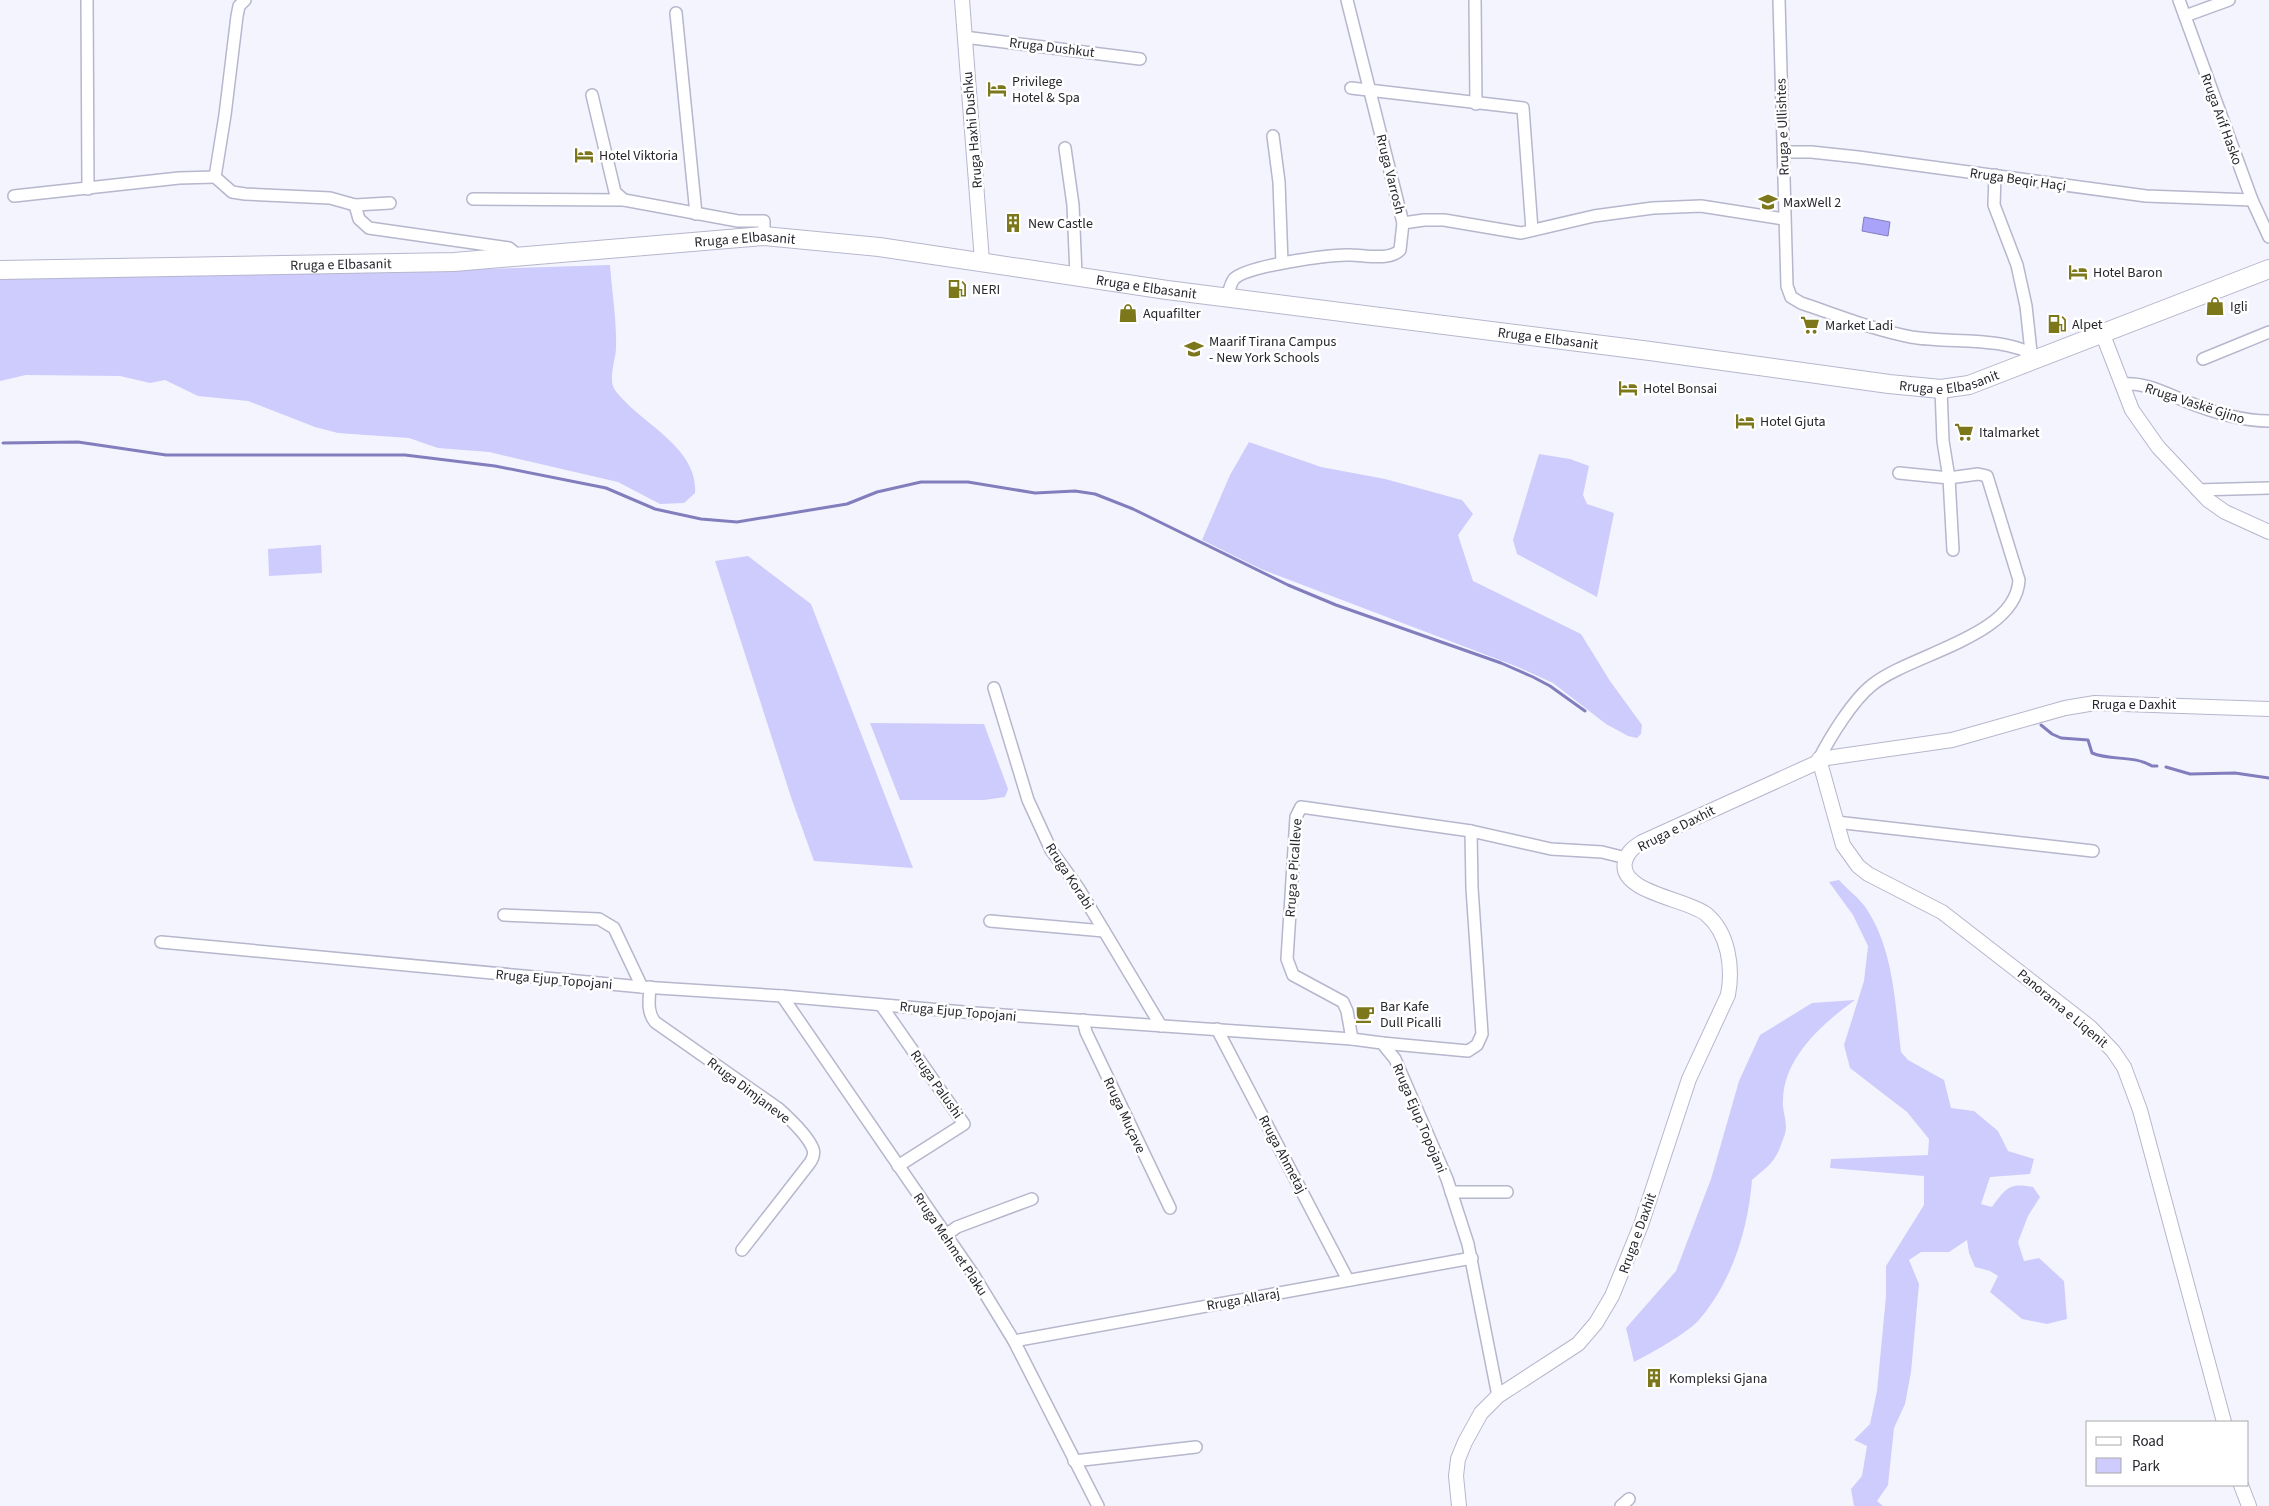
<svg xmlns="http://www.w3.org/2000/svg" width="2269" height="1506" font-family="'Source Sans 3',sans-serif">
<rect width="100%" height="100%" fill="#f4f4fe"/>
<g fill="#cdccfc">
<path d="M 610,265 C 612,293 617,322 616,349 C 615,362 608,380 615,390 C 638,422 699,447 695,493 L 684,503 L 660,504 L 618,482 L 489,452 L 438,448 L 409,438 L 338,433 L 315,427 L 248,401 L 198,396 L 165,380 L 150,383 L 120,376 L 26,375 L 0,381 L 0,276 L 451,270 Z"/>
<polygon points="1249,442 1321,467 1385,479 1462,500 1473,514 1458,535 1473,581 1581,634 1610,681 1642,725 1641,734 1637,738 1628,736 1606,724 1553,683 1518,667 1261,569 1202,540 1230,475"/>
<polygon points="1539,454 1570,459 1589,466 1583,495 1587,504 1614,513 1597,597 1517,554 1513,540"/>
<polygon points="321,545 322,573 269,576 268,549"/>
<polygon points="748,556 811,604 913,868 814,861 792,800 715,561"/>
<polygon points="870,723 984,724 1008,789 1005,797 984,800 900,800"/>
<path d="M 1839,880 C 1847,889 1859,898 1866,908 C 1894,950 1895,1004 1901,1052 L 1908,1060 L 1944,1080 L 1951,1108 L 1974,1111 L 1998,1131 L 2008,1151 L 2034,1159 L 2030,1174 L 1990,1177 L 1981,1204 L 1992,1207 C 2005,1189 2009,1182 2033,1187 L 2040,1197 L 2028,1216 L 2018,1242 L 2024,1261 L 2039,1258 L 2064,1281 L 2067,1319 L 2047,1324 L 2022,1319 L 1990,1292 L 1998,1276 L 1990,1271 L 1975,1267 L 1969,1253 L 1967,1240 L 1949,1252 L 1921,1252 L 1909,1260 L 1919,1284 L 1911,1372 L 1905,1404 L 1894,1428 L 1888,1485 L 1877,1501 L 1883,1506 L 1854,1506 L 1851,1489 L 1862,1476 L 1867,1446 L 1854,1440 L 1870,1424 L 1877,1391 L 1886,1296 L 1886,1266 L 1924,1205 L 1924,1176 L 1830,1168 L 1831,1159 L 1928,1155 L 1929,1139 L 1907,1112 L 1850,1068 L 1844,1045 L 1864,981 L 1868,946 L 1853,915 L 1829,882 Z"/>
<path d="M 1855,1000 C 1823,1023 1784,1057 1783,1100 C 1782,1109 1786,1118 1786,1127 C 1786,1132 1784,1137 1782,1142 C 1775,1163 1768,1166 1752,1180 C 1748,1230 1732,1282 1698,1321 C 1687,1333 1650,1354 1634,1362 L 1626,1328 L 1676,1271 L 1711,1179 L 1739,1081 L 1760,1035 L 1812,1003 Z"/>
</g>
<polygon fill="#a9a4fa" stroke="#827ebd" points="1864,217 1890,222 1888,236 1862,231"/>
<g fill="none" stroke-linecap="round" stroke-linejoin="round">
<g stroke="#827ebd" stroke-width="3">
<polyline points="3,443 78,442 166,455 405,455 495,466 606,488 655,509 701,519 737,522 847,504 877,492 921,482 968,482 1035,493 1075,491 1095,494 1133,509 1288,585 1336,605 1501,663 1533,677 1550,686 1585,711"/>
<path d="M 2041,725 L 2052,734 L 2061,738 L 2088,740 L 2092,753 C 2111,761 2134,755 2152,766 L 2157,766"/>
<polyline points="2166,767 2190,774 2235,773 2269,778"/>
</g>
<g stroke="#b6b6cd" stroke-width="14">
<g id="minor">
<polyline points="87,0 88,189"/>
<polyline points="245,0 239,6 237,16 225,115 215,177 232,192 245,194 330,198 355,205 390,203"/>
<polyline points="1475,0 1476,104"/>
<path d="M 1779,0 L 1787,286 L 1791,297 L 1801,303 C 1837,315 1874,330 1911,337 C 1954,344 1999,335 2039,357"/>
<polyline points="2179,0 2252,200 2269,237"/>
<polyline points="676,13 696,214"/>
<polyline points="2185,16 2229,0"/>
<polyline points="964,37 1140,59"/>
<polyline points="1351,88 1523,108 1532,230"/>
<polyline points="592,95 615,192 624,200 738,221 764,221 764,236"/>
<polyline points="1273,136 1279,182 1282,263"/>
<polyline points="1065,148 1073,205 1076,275"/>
<polyline points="1784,152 1811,152 1858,157 2146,196 2252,200"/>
<polyline points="1995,175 1994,205 2017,265 2026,306 2031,352"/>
<polyline points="14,196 179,178 215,177"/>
<polyline points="473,199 624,200"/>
<polyline points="355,205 359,219 369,228 509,248 520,257"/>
<polyline points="1403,223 1424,220 1444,220 1521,233 1594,216 1653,208 1701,206 1784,219"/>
<path d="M 1227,298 C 1229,292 1230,284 1234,279 C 1247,266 1330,254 1351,255 C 1364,255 1390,261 1400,250 L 1403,223 L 1347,0"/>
<polyline points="2203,359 2269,332"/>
<path d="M 2122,384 C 2145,382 2165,393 2185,401 C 2212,412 2240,421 2269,421"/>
<polyline points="1941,389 1943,441 1949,478 1953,550"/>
<polyline points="2197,490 2269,488"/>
<polyline points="994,688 1028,800 1051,850 1079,889 1161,1026"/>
<path d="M 1819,759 C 1830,737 1853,700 1872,685 C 1910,654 2016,637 2019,580 L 1987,476 L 1978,474 L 1949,478 L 1899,473"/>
<polyline points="1836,822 2093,851"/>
<polyline points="504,915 599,919 614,928 642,987"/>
<polyline points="990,921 1104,931"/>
<polyline points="161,942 642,987 782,996 975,1013 1352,1039 1382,1043 1395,1059 1447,1179 1468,1244 1498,1396"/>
<path d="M 650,987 C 649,1000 647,1012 655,1022 L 779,1109 C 789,1118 808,1136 813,1149 C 815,1155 812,1160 809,1164 L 742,1250"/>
<polyline points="782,996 973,1274 1014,1341 1098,1506"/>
<polyline points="881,1005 964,1124 898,1166"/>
<polyline points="1083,1020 1086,1032 1170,1208"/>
<polyline points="1217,1029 1348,1280"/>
<polyline points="1352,1039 1347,1011 1343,1002 1293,975 1287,959 1296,817 1301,807 1471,831 1551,849 1602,852 1626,858"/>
<polyline points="1382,1043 1468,1051 1477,1045 1482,1034 1472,888 1471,831"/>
<polyline points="1451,1192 1507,1192"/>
<polyline points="946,1235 957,1227 1032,1199"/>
<polyline points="1014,1341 1472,1258"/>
<polyline points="1074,1461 1196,1447"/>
<polyline points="1621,1506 1629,1499"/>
</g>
</g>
<g stroke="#b6b6cd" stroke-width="16">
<g id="tertiary">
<polyline points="962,0 982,261"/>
<polyline points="2103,335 2132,410 2158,447 2208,500 2225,512 2269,532"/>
<polyline points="1819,759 1843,845 1858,866 1868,874 1942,912 2090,1027 2113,1051 2124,1067 2140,1110 2224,1422"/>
<polyline points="2241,1485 2249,1506"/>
<path d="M 1459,1506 L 1456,1476 L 1458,1459 L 1465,1442 L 1481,1413 L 1498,1396 L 1578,1344 L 1596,1323 L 1612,1296 L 1641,1225 L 1689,1079 L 1728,995 C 1733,968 1729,933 1706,914 C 1687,899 1618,892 1625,862 C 1627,852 1634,847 1642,842 L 1827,758 L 1952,740 L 2065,708 L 2095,703 L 2269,709"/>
</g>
</g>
<g stroke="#b6b6cd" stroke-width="20">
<g id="primary">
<path id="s1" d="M 0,270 L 454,262 L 764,236 L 879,247 L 1167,290 L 1650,351 L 1889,384 L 1941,389 L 1969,385 L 2269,269"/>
</g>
</g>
<use href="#minor" stroke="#fff" stroke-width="11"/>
<use href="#tertiary" stroke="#fff" stroke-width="14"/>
<use href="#primary" stroke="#fff" stroke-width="18"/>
</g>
<defs>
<g id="hotel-bare" transform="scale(1.5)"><path d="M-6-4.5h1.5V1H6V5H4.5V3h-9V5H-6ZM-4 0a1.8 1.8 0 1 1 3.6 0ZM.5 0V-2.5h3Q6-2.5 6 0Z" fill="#7d771c" stroke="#fff" stroke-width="2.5" paint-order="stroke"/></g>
<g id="school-bare" transform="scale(1.5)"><path d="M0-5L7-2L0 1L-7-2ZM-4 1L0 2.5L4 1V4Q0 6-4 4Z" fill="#7d771c" stroke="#fff" stroke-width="2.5" paint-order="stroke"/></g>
<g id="building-bare" transform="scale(1.5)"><path d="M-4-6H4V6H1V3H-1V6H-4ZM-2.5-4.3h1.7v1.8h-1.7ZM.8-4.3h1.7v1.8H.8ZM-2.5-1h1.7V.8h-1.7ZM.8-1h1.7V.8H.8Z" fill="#7d771c" stroke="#fff" stroke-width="2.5" paint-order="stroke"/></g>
<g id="fuel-bare" transform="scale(1.5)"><path d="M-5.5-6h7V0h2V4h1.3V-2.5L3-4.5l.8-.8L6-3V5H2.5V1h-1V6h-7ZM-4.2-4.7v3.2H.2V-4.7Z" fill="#7d771c" stroke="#fff" stroke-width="2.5" paint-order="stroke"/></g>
<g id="shop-bare" transform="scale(1.5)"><path d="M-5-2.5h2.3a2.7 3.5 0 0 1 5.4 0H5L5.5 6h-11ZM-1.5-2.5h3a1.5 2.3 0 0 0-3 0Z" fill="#7d771c" stroke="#fff" stroke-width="2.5" paint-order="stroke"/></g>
<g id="supermarket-bare" transform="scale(1.5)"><path d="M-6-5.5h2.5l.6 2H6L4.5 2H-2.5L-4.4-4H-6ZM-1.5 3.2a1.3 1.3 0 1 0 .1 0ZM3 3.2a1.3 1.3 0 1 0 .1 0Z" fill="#7d771c" stroke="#fff" stroke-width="2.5" paint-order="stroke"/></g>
<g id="cafe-bare" transform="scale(1.5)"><path d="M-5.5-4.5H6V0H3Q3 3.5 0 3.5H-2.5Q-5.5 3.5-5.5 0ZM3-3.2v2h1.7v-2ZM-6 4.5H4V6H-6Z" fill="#7d771c" stroke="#fff" stroke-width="2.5" paint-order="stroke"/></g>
</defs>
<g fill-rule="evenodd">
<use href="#hotel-bare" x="997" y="89"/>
<use href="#hotel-bare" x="584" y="155"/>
<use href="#school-bare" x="1768" y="202"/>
<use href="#building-bare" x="1013" y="223"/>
<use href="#hotel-bare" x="2078" y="272"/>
<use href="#fuel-bare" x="957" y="289"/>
<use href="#shop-bare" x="2215" y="306"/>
<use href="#shop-bare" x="1128" y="313"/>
<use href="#fuel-bare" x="2057" y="324"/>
<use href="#supermarket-bare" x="1810" y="325"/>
<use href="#school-bare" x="1194" y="349"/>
<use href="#hotel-bare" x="1628" y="388"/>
<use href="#hotel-bare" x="1745" y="421"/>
<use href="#supermarket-bare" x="1964" y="432"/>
<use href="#cafe-bare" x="1365" y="1014"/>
<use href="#building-bare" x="1654" y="1378"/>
</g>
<g text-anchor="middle" stroke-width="5" stroke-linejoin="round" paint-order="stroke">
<g font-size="14" fill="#27272f" stroke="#fff">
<text transform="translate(1052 47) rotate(7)" y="5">Rruga Dushkut</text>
<text transform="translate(2222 119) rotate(70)" y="5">Rruga Arif Hasko</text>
<text transform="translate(1782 127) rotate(-92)" y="5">Rruga e Ullishtes</text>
<text transform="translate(972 130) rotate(-95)" y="5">Rruga Haxhi Dushku</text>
<text transform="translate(1391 174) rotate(76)" y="5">Rruga Varrosh</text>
<text transform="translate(2018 179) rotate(8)" y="5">Rruga Beqir Haçi</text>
<text dy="5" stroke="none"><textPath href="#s1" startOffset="746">Rruga e Elbasanit</textPath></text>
<text dy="5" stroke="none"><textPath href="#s1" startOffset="341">Rruga e Elbasanit</textPath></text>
<text dy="5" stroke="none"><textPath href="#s1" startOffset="1151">Rruga e Elbasanit</textPath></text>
<text dy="5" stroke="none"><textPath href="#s1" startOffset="1556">Rruga e Elbasanit</textPath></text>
<text dy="5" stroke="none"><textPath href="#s1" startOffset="1961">Rruga e Elbasanit</textPath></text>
<text transform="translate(2195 403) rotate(18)" y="5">Rruga Vaskë Gjino</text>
<text x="2134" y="709">Rruga e Daxhit</text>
<text transform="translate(1676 828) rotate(-27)" y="5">Rruga e Daxhit</text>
<text transform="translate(1293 868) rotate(-86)" y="5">Rruga e Picalleve</text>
<text transform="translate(1070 876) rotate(57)" y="5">Rruga Korabi</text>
<text transform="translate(554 979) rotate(5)" y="5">Rruga Ejup Topojani</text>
<text transform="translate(2063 1008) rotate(40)" y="5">Panorama e Liqenit</text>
<text transform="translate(958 1011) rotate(5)" y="5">Rruga Ejup Topojani</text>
<text transform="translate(937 1084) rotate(55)" y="5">Rruga Palushi</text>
<text transform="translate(749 1090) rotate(37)" y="5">Rruga Dimjaneve</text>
<text transform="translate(1125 1115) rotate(65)" y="5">Rruga Muçave</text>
<text transform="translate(1420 1118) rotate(67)" y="5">Rruga Ejup Topojani</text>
<text transform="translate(1283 1154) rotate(62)" y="5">Rruga Ahmetaj</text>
<text transform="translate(1637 1233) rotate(-70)" y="5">Rruga e Daxhit</text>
<text transform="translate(951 1244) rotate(56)" y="5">Rruga Mehmet Plaku</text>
<text transform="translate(1243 1299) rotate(-10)" y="5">Rruga Allaraj</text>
</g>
<g font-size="14" fill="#27272f" stroke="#fff" text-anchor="start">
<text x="1012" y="86">Privilege<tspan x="1012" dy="16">Hotel &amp; Spa</tspan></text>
<text x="599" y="160">Hotel Viktoria</text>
<text x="1783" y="207">MaxWell 2</text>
<text x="1028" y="228">New Castle</text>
<text x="2093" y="277">Hotel Baron</text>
<text x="972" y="294">NERI</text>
<text x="2230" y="311">Igli</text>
<text x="1143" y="318">Aquafilter</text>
<text x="2072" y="329">Alpet</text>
<text x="1825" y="330">Market Ladi</text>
<text x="1209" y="346">Maarif Tirana Campus<tspan x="1209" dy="16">- New York Schools</tspan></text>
<text x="1643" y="393">Hotel Bonsai</text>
<text x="1760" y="426">Hotel Gjuta</text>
<text x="1979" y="437">Italmarket</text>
<text x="1380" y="1011">Bar Kafe<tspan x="1380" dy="16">Dull Picalli</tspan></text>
<text x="1669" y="1383">Kompleksi Gjana</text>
</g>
</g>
<rect x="2086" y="1421" width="162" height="65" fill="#ffffff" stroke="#a9a9ac"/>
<rect x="2096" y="1437" width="25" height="8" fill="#ffffff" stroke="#a9a9ac"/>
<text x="2132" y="1446" font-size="15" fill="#27272f">Road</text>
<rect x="2096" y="1458" width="25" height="15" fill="#cdccfc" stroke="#a9a9ac"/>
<text x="2132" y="1471" font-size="15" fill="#27272f">Park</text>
</svg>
